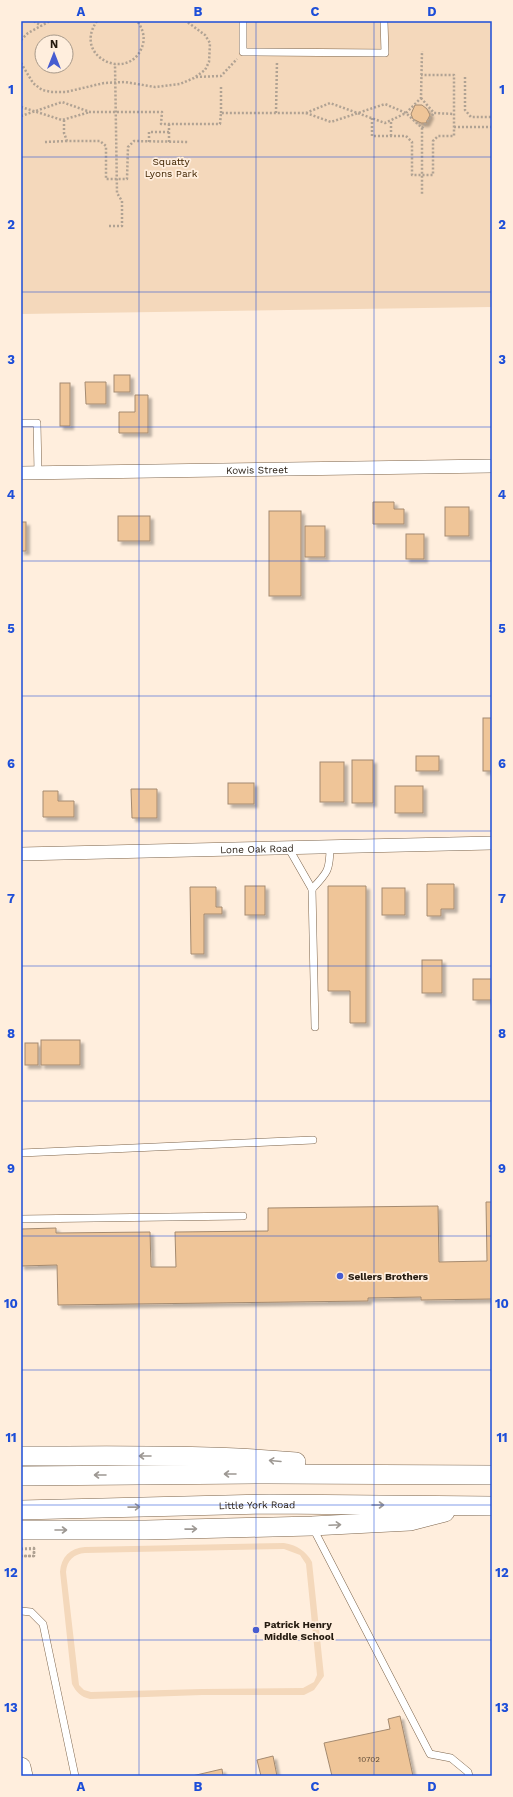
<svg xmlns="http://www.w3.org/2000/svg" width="513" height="1797" font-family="'Work Sans',sans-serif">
<defs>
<filter id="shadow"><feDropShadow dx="3.5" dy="3.5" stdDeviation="1" flood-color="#0004"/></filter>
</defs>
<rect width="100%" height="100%" fill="#fed"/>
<g fill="#f4d8bb" fill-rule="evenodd">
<path d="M 21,21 L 492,21 L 492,307 L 21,314 ZM 42,42 L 66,42 L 66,66 L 42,66 Z"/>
<path d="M 284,1543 C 297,1545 306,1551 312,1562 L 324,1676 L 314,1690 L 304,1695 L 202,1695 L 90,1699 C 81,1697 76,1692 72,1684 L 60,1572 C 61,1557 70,1548 85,1547 ZM 284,1549 L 300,1555 L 306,1564 L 317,1675 L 314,1682 L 303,1688 L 202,1689 L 91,1692 L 84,1690 L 79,1685 L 66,1572 C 67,1560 74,1554 85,1553 Z"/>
</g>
<g fill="#efc598" stroke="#a48a70" filter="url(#shadow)">
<polygon points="415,105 422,105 427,109 430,115 426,123 421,123 413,119 411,114"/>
<rect x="114" y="375" width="16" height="17"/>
<polygon points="85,382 106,382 106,404 86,404"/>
<rect x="60" y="383" width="10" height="43"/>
<polygon points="135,395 148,395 148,433 119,433 119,412 135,412"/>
<polygon points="373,502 394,502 394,509 404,509 404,524 373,524"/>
<rect x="445" y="507" width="24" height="29"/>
<rect x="269" y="511" width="32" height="85"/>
<rect x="118" y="516" width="32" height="25"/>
<rect x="21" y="522" width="5" height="29"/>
<rect x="305" y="526" width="20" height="31"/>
<rect x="406" y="534" width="18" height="25"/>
<rect x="483" y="718" width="9" height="53"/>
<rect x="416" y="756" width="23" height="15"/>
<rect x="352" y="760" width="21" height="43"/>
<rect x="320" y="762" width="24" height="40"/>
<rect x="228" y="783" width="26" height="21"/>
<rect x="395" y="786" width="28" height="27"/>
<polygon points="131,789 157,789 157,818 132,818"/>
<polygon points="43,791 58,791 58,801 74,801 74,817 43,817"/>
<polygon points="427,884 454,884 454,909 441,909 441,916 427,916"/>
<rect x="245" y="886" width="20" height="29"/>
<polygon points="328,886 366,886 366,1023 350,1023 350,991 328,991"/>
<polygon points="190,887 216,887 216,907 222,907 222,914 204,914 204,954 191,954"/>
<rect x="382" y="888" width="23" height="27"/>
<rect x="422" y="960" width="20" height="33"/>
<rect x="473" y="979" width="19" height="21"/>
<rect x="41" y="1040" width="39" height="25"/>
<rect x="25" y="1043" width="13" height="22"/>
<polygon points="486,1202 492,1202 492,1299 421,1300 421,1297 368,1298 368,1301 58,1305 57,1265 21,1266 21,1229 56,1228 56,1233 150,1232 151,1267 176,1267 175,1232 268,1231 268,1208 438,1206 439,1262 487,1261"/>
<polygon points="400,1716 413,1776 332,1776 324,1743 390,1729 388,1719"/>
<polygon points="273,1756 277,1776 261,1776 257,1760"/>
<polygon points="222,1769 223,1776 192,1776"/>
</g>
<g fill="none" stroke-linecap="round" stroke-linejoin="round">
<g stroke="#7d654c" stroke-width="8">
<g id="service">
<polyline points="243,21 243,52 385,53 384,21"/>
<polyline points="21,423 37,423 38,473"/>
<polyline points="288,847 312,889 315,1027"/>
<path d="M 312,889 C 328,872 330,870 330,846"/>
<polyline points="21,1153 313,1140"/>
<polyline points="21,1219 243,1216"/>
<polyline points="313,1528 430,1754 451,1758 468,1772 469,1776"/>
<polyline points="21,1611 31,1612 43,1624 75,1776"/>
</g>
</g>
<g stroke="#7d654c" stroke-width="14">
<g id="minor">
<path id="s1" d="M 21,473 L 492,466"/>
<path id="s2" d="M 21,854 L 492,843"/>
</g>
</g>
<g stroke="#7d654c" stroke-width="20">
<g id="secondary">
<path d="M 21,1456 C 113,1456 205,1454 296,1462"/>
<polyline points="21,1476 269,1474 492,1475"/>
<path id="s3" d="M 21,1510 L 269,1504 L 492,1506"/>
<polyline points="21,1530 146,1530 312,1526 410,1521 445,1512"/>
<polyline points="21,1767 23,1776"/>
</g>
</g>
<g stroke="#b0a293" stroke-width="2.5" stroke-dasharray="2 2" stroke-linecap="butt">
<polyline points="34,21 41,26"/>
<path d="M 97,21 C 71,58 132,84 143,44 C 145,36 142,27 137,21"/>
<polyline points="21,40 28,33 50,21"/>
<polyline points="21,63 33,83 42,90 52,92 66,92 104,83 125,82 155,87 180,84 194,78 205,70 209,62 210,43 205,35 186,21"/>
<polyline points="196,77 221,76 237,59"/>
<polyline points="465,77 465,110 471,117 492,117"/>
<polyline points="421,98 434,113 454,114"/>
<polyline points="21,107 62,120 90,112"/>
<polyline points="221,113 221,87"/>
<polyline points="276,113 277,61"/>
<polyline points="306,113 331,122 385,104 406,113 422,128 422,194"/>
<polyline points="21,116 62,102 90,112 162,112 161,124 220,124 221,113 306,113 330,103 385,123 406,113 421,98 422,51"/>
<polyline points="372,118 372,136 406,136 412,142 412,175 433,175 433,141 438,136 454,136 454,75 421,75"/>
<polyline points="64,120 64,133 67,141 100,141 106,146 106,179 127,179 128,147 134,141 188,142"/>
<polyline points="169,124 169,142"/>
<polyline points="454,127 492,127"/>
<polyline points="422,128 434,113"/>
<polyline points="391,136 391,120"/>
<polyline points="45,142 67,141"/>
<polyline points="149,142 149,132 169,132"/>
<polyline points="109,226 122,226 122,201 117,193 115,64"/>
<polyline points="21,1549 34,1549 34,1556 21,1556"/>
</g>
<use href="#service" stroke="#fff" stroke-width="7"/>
<use href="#minor" stroke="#fff" stroke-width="13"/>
<use href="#secondary" stroke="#fff" stroke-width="19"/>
<polyline stroke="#b0a293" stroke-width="2.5" stroke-dasharray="2 2" stroke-linecap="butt" points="21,1549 34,1548 34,1556 21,1556"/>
</g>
<defs><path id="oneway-shaft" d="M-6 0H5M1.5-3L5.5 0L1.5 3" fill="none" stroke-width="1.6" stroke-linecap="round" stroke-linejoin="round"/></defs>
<g stroke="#9d9893">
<use href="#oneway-shaft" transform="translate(145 1456) rotate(-180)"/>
<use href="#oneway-shaft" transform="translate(275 1461) rotate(-175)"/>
<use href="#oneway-shaft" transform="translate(230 1474) rotate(180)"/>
<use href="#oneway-shaft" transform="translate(100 1475) rotate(180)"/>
<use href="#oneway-shaft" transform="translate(378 1505)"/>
<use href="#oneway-shaft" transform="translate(134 1507) rotate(-1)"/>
<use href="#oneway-shaft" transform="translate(335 1525) rotate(-3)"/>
<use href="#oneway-shaft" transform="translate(191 1529) rotate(-1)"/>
<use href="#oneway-shaft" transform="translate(61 1530)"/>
</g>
<path fill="none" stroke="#1d4ed8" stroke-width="1" stroke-opacity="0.55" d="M 139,21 L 139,1776M 256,21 L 256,1776M 374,21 L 374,1776M 21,157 L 492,157M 21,292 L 492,292M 21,427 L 492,427M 21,561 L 492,561M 21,696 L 492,696M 21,831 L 492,831M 21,966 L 492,966M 21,1101 L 492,1101M 21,1236 L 492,1236M 21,1370 L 492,1370M 21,1505 L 492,1505M 21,1640 L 492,1640"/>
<g fill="#475cd0" stroke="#fed" stroke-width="1.5">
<circle cx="340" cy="1276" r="4"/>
<circle cx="256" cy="1630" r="4"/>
</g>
<g text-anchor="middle" stroke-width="3.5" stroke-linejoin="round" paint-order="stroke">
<g font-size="8" fill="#584632">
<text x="369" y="1762">10702</text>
</g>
<g font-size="10" fill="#402400" stroke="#fed">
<text x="171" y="165">Squatty<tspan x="171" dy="12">Lyons Park</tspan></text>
</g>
<g font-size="10" fill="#251b10" stroke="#fed">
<text dy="4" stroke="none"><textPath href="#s1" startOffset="236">Kowis Street</textPath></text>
<text dy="4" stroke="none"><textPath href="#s2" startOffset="236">Lone Oak Road</textPath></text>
<text dy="4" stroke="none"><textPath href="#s3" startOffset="236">Little York Road</textPath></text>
</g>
<g font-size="10" font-weight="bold" fill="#251b10" stroke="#fed" text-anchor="start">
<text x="348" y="1280">Sellers Brothers</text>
<text x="264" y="1628">Patrick Henry<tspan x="264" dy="12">Middle School</tspan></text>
</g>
</g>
<rect width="513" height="1797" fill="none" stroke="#ffeedd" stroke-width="44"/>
<g transform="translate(54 54)"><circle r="19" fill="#ffeedd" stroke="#a89a8b"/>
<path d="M0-3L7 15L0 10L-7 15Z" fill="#475cd0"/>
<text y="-6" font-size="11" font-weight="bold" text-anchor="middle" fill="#251b10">N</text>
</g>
<rect x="22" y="22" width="469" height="1753" fill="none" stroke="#1d4ed8" stroke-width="1.5"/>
<g font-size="13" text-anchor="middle" font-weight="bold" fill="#1d4ed8">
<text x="81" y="16">A</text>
<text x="198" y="16">B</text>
<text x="315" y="16">C</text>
<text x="432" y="16">D</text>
<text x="11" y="94">1</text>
<text x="502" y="94">1</text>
<text x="11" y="229">2</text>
<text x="502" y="229">2</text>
<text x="11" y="364">3</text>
<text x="502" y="364">3</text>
<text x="11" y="499">4</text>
<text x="502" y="499">4</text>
<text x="11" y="633">5</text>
<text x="502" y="633">5</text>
<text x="11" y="768">6</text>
<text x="502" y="768">6</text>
<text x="11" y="903">7</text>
<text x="502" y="903">7</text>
<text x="11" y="1038">8</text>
<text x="502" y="1038">8</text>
<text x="11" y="1173">9</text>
<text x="502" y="1173">9</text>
<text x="11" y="1308">10</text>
<text x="502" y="1308">10</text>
<text x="11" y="1442">11</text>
<text x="502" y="1442">11</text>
<text x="11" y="1577">12</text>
<text x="502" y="1577">12</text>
<text x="11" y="1712">13</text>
<text x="502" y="1712">13</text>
<text x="81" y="1791">A</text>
<text x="198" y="1791">B</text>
<text x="315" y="1791">C</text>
<text x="432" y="1791">D</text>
</g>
</svg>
